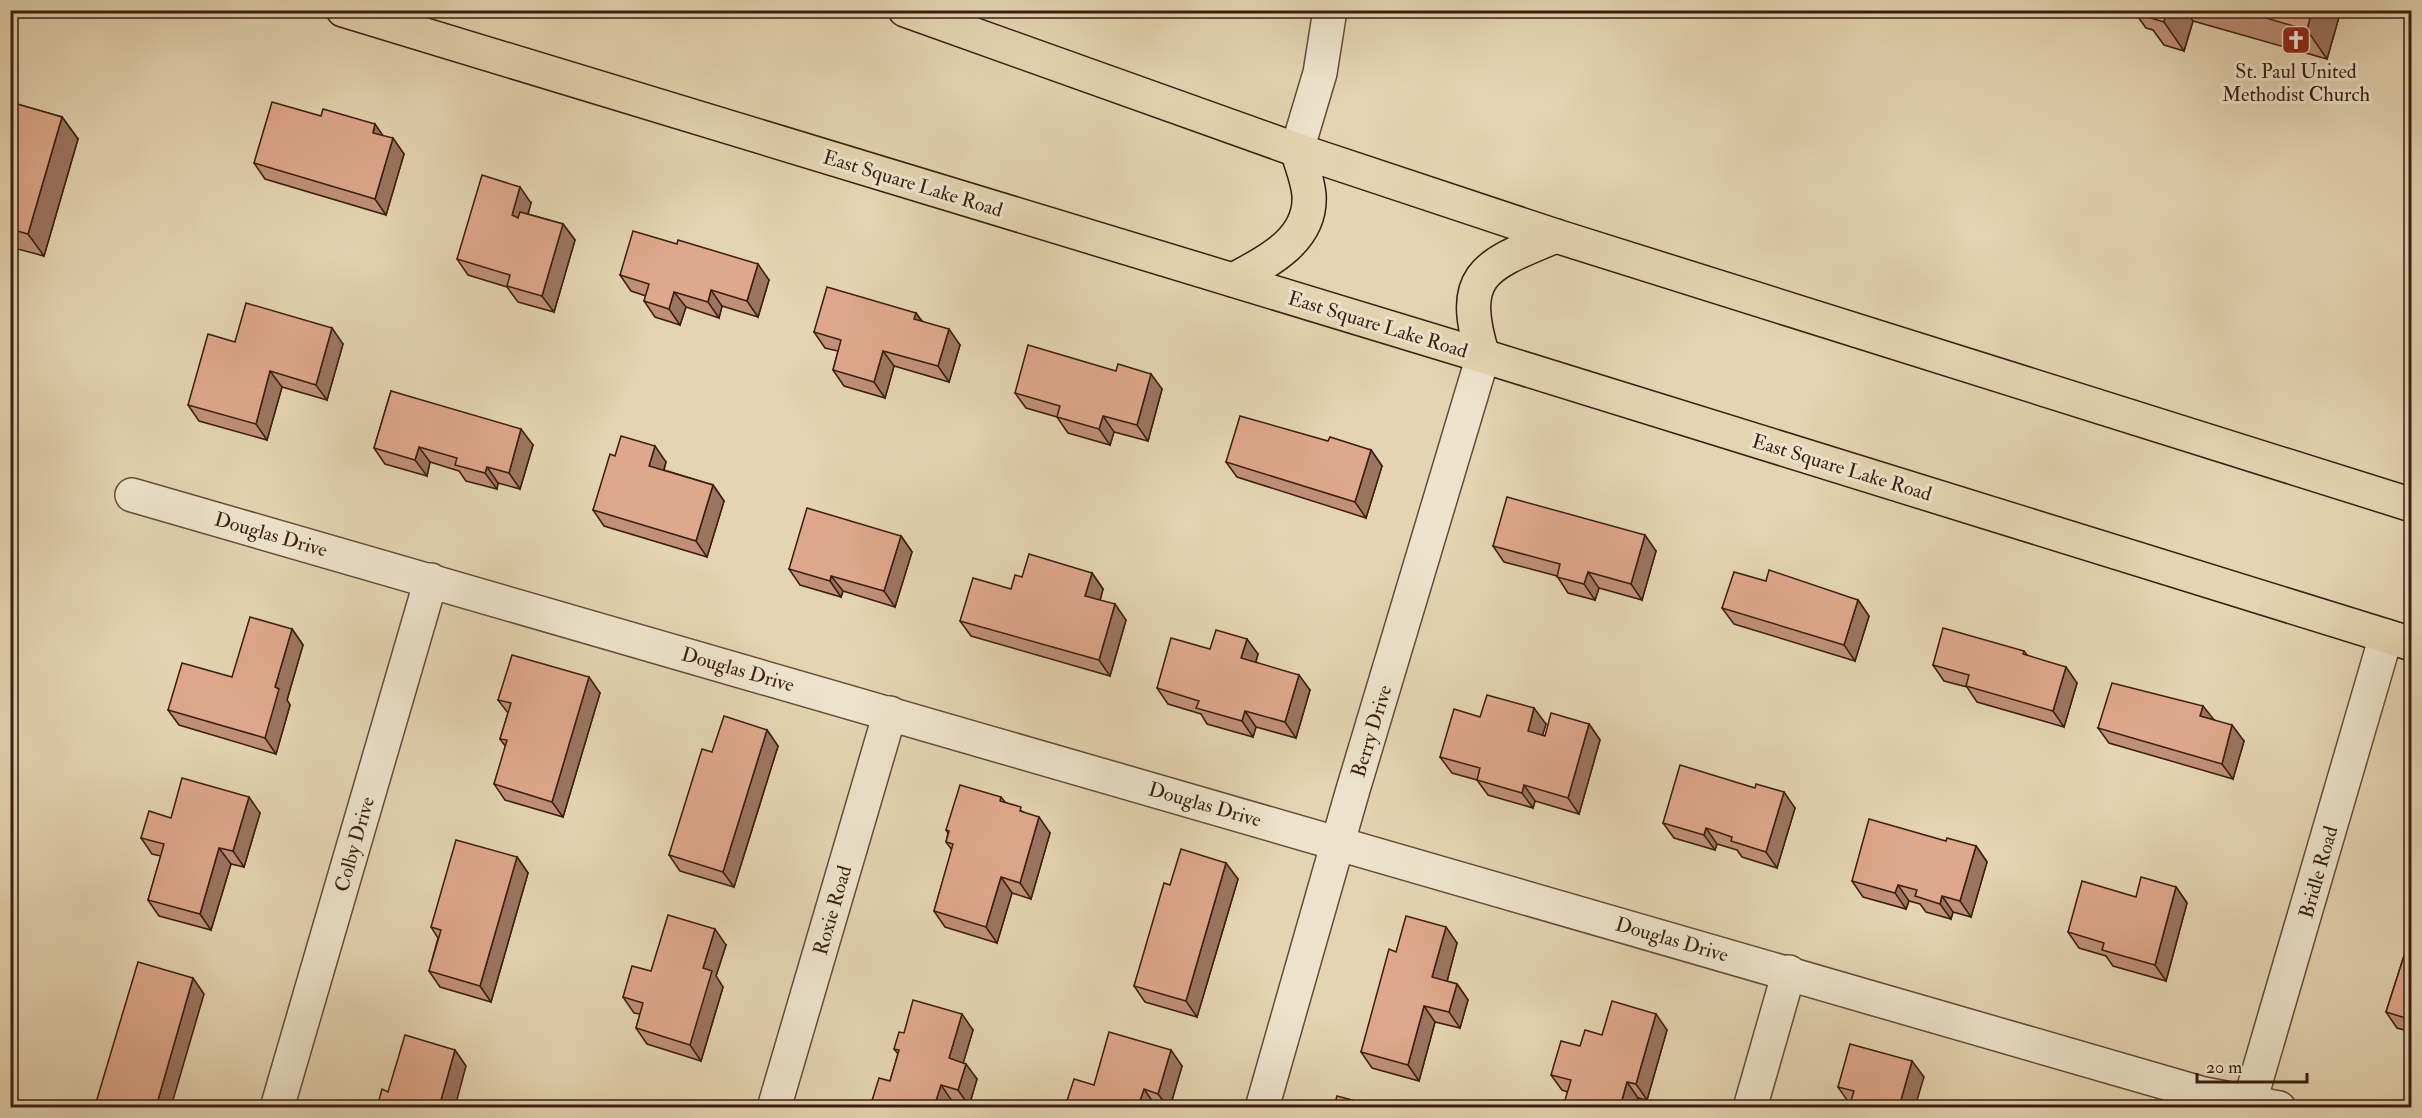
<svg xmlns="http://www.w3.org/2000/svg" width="2422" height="1118" font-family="'IM FELL Double Pica',serif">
<rect width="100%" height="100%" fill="#e4d4b1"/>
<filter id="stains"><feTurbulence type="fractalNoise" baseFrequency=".00333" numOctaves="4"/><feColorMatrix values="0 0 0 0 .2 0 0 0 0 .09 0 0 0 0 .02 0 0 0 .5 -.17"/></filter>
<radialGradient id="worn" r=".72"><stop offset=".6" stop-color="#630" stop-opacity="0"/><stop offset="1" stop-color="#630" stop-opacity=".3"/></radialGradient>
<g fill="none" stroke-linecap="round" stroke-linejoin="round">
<g stroke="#654c38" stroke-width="36">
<g id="street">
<polyline points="1297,150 1320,73 1330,10"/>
<polyline points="132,495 2204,1094 2279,1108"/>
<polyline points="277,1108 431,580"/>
<polyline points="774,1108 890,713"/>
<polyline points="1262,1108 1352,793 1483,356"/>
<polyline points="1750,1108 1789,972"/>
<polyline points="2248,1108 2386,636"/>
</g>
</g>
<g stroke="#3b1e10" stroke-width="36">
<g id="highway">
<polyline points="343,10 1483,356 2412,644"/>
<polyline points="905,10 1297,150 1556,236 2412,505"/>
<path d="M 1233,280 C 1267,262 1312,240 1309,195 C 1308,180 1301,164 1297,150"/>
<path d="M 1483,356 C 1457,273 1486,265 1556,236"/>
</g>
</g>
<use href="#street" stroke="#ede3cc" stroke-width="33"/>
<use href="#highway" stroke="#e4d4b1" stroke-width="33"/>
</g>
<g fill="#c09078" stroke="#3b1e10" stroke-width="1.5">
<polygon points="2133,10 2341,10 2327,59 2193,21 2184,51 2164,45 2153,30 2146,28"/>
<polygon points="10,102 62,117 78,139 44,256 10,247"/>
<polygon points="383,136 404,154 386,215 265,179 254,163"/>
<polygon points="531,203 528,214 563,224 575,240 554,312 518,302 507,287 468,275 457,259"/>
<polygon points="620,275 769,280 758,317 722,306 719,318 686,307 680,325 655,317 644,301 646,296 631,291"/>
<polygon points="916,313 922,321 960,345 949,382 894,366 885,398 844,386 833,370 838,351 825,348 814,332"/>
<polygon points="235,342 343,344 327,400 282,387 267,440 199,421 188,405"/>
<polygon points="1162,389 1148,441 1114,432 1110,445 1068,433 1057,417 1026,408 1015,393"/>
<polygon points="391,391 533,445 520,489 498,483 497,489 466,481 459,471 430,462 427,476 385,464 374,448"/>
<polygon points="1328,441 1371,450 1382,466 1366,518 1237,477 1226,462"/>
<polygon points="615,456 666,462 664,470 713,485 724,501 707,557 604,526 593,510"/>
<polygon points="901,536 912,552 895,607 843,591 841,597 800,585 789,569"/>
<polygon points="1493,546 1656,551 1642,600 1599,588 1595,600 1568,593 1557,576 1504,562"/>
<polygon points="1092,573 1103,589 1100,600 1126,620 1110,676 971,636 960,621 1011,589 1022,577"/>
<polygon points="1766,581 1858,600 1869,616 1855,661 1734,624 1722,608"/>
<polygon points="292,629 303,645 287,700 290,705 276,754 179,725 168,710 232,677"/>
<polygon points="1210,649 1258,654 1256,662 1310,690 1296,738 1256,727 1253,737 1207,724 1201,714 1168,704 1157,688"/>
<polygon points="2024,651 2028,656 2077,683 2064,727 1977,702 1967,687 1944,681 1933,665"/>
<polygon points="600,693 563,817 505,800 494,784 506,747 500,739 508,713 498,700"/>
<polygon points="1480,717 1546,724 1542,735 1545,736 1589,724 1600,740 1579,814 1535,801 1533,808 1488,795 1477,780 1452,773 1440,757"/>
<polygon points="2213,719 2244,741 2233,779 2109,743 2098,728"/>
<polygon points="767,730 778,746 734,887 680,871 669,855 712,752"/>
<polygon points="1001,797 1005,802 1025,813 1050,833 1031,899 1012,893 997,943 945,927 934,911 952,850 946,842 948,833 946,830"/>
<polygon points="1795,808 1777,868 1742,857 1737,850 1717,844 1715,850 1674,838 1663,823"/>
<polygon points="260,813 244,867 231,864 211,930 159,916 148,900 161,856 152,854 141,838 171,818"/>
<polygon points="1946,841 1976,846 1987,862 1971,917 1953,912 1951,919 1926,912 1920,904 1909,901 1906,909 1863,897 1852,881"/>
<polygon points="517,857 528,873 491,1002 440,987 429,971 438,938 431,927"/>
<polygon points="1238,879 1197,1017 1145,1002 1134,986 1170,885"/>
<polygon points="2176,887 2187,903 2166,981 2113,966 2106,956 2079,948 2068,932 2136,897"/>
<polygon points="2412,931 2412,1032 2397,1028 2386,1012"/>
<polygon points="1457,943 1447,981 1457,984 1468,1000 1460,1028 1435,1022 1419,1081 1372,1068 1361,1052 1396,952"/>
<polygon points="726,945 716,976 723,987 701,1061 647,1044 636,1028 640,1014 634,1013 623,997 651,971"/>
<polygon points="973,1030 963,1063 977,1079 969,1106 890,1081 898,1054 894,1049 904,1033"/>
<polygon points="1667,1030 1647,1100 1638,1098 1636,1107 1563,1107 1568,1092 1562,1090 1551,1075 1580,1046 1602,1035"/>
<polygon points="1182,1066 1170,1107 1162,1107 1094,1085"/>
<polygon points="1924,1077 1850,1103 1849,1103 1838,1087"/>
</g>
<g fill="#9c7561" stroke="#3b1e10" stroke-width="1.5">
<polygon points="2167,10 2186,10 2193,21 2184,51 2164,22"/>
<polygon points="2312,10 2341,10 2327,59 2307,30"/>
<polygon points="62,117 78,139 44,256 28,234"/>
<polygon points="375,124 386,140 373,133"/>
<polygon points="393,138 404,154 386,215 375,199"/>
<polygon points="520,187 531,203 523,231 512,215"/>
<polygon points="563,224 575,240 554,312 542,296"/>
<polygon points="758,264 769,280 758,317 747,301"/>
<polygon points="711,290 722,306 719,318 708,302"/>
<polygon points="674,292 686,307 680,325 669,309"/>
<polygon points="916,313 927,329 914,319"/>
<polygon points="332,328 343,344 327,400 316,385"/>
<polygon points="949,329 960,345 949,382 938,366"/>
<polygon points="883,351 894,366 885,398 874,382"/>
<polygon points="270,371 282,387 267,440 256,424"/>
<polygon points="1151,374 1162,389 1148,441 1137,425"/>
<polygon points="1103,416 1114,432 1110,445 1099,429"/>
<polygon points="521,429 533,445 520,489 509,473"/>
<polygon points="655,446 666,462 660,482 649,466"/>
<polygon points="419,447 430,462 427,476 415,460"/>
<polygon points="1371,450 1382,466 1366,518 1355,502"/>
<polygon points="487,467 498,483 497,489 485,473"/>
<polygon points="713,485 724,501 707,557 696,541"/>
<polygon points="1645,535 1656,551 1642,600 1631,584"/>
<polygon points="901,536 912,552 895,607 884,591"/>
<polygon points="1588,572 1599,588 1595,600 1584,584"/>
<polygon points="1092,573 1103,589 1097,612 1085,596"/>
<polygon points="831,576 843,591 841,597 830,581"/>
<polygon points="1858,600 1869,616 1855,661 1844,645"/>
<polygon points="1115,604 1126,620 1110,676 1099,660"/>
<polygon points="292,629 303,645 287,700 290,705 276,754 265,738 275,687"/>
<polygon points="1247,639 1258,654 1252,674 1241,658"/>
<polygon points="2066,667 2077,683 2064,727 2053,711"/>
<polygon points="1299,675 1310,690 1296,738 1285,722"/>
<polygon points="589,677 600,693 563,817 552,802"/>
<polygon points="2203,706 2215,721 2200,716"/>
<polygon points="1534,708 1546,724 1539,747 1528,731"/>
<polygon points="1245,711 1256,727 1253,737 1242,721"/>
<polygon points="1589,724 1600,740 1579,814 1568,798"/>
<polygon points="2232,725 2244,741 2233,779 2222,764"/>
<polygon points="767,730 778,746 734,887 723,872"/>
<polygon points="1524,785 1535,801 1533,808 1522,793"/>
<polygon points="1784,792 1795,808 1777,868 1766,852"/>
<polygon points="249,797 260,813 244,867 233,851"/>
<polygon points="1039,817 1050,833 1031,899 1020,883"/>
<polygon points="1706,828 1717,844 1715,850 1704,835"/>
<polygon points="1976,846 1987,862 1971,917 1960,901"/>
<polygon points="219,848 231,864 211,930 200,914"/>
<polygon points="517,857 528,873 491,1002 480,986"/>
<polygon points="1226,863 1238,879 1197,1017 1186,1001"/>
<polygon points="1001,877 1012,893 997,943 986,927"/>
<polygon points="1898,885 1909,901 1906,909 1895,893"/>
<polygon points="2176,887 2187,903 2166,981 2155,965"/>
<polygon points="1942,896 1953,912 1951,919 1940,904"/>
<polygon points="1446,927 1457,943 1444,993 1432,977"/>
<polygon points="715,929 726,945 716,976 723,987 701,1061 690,1045 703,968"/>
<polygon points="193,978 204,994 171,1107 156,1107"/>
<polygon points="1457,984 1468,1000 1460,1028 1449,1012"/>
<polygon points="1424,1006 1435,1022 1419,1081 1408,1065"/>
<polygon points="962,1014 973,1030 960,1074 949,1058"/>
<polygon points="1656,1014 1667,1030 1647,1100 1636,1084"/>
<polygon points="455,1050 466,1066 455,1107 439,1107"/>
<polygon points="1171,1050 1182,1066 1170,1107 1168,1107 1158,1094"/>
<polygon points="1912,1061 1924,1077 1915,1107 1899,1107"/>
<polygon points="966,1064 977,1079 969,1106 958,1090"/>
<polygon points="1627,1082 1638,1098 1636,1107 1620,1107"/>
<polygon points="941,1085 952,1101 950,1107 934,1107"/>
<polygon points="1144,1089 1155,1105 1154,1107 1138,1107"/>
</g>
<g fill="#dfa78b" stroke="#3b1e10" stroke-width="1.5">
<polygon points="2145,10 2167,10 2164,22 2144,16"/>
<polygon points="2239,10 2312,10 2307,30"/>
<polygon points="10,102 62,117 28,234 10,229"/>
<polygon points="272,102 321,116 323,109 375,124 373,133 393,138 375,199 254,163"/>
<polygon points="482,175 520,187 512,215 518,218 520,212 563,224 542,296 507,286 510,275 457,259"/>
<polygon points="633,231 677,244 678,240 758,264 747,301 711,290 708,302 674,292 669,309 644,301 649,284 620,275"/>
<polygon points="827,287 916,313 914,319 949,329 938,366 883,351 874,382 833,370 841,340 814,332"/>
<polygon points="246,303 332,328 316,385 270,371 256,424 188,405 208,334 235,342"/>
<polygon points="1028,345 1116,371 1118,364 1151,374 1137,425 1103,416 1099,429 1057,417 1060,406 1015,393"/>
<polygon points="391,391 521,429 509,473 487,467 485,473 455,465 457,458 419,447 415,460 374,448"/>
<polygon points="1240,416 1328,441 1330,437 1371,450 1355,502 1226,462"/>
<polygon points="621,436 655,446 649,466 713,485 696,541 593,510 610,454 615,456"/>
<polygon points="1507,497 1645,535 1631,584 1588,572 1584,584 1557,577 1560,564 1493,546"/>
<polygon points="807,508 901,536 884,591 831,576 830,581 789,569"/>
<polygon points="1029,554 1092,573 1085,596 1115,604 1099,660 960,621 973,578 1011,589 1015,575 1022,577"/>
<polygon points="1769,570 1858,600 1844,645 1722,608 1734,572 1766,581"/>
<polygon points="250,617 292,629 275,687 279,689 265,738 168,710 182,663 232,677"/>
<polygon points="1943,628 2024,651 2023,654 2066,667 2053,711 1966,686 1969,675 1933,665"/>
<polygon points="1216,630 1247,639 1241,658 1299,675 1285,722 1245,711 1242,721 1196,708 1199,701 1157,688 1171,638 1210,649"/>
<polygon points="512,655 589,677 552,802 494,784 507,740 500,739 511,703 498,700"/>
<polygon points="2112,683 2203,706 2200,716 2232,725 2222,764 2098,728"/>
<polygon points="1487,695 1534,708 1528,731 1545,736 1551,713 1589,724 1568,798 1524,785 1522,793 1477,780 1480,768 1440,757 1454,709 1480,717"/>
<polygon points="724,716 767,730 723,872 669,855 702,749 712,752"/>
<polygon points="1680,765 1755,788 1756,784 1784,792 1766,852 1731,841 1732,837 1706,828 1704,835 1663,823"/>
<polygon points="182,778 249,797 233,851 219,848 200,914 148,900 164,844 141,838 149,811 171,818"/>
<polygon points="960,785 1001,797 1000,801 1021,807 1020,811 1039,817 1020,883 1001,877 986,927 934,911 953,844 946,842 949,831 946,830"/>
<polygon points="1869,819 1946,841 1947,838 1976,846 1960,901 1942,896 1940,904 1915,896 1917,890 1898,885 1895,893 1852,881"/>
<polygon points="456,840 517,857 480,986 429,971 441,930 431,927"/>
<polygon points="1181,849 1226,863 1186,1001 1134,986 1164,883 1170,885"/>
<polygon points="2141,877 2176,887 2155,965 2102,950 2104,943 2068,932 2082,881 2136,897"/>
<polygon points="668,915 715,929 703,968 712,971 690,1045 636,1028 643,1003 623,997 632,966 651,971"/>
<polygon points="1406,916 1446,927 1432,977 1457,984 1449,1012 1424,1006 1408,1065 1361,1052 1389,949 1396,952"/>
<polygon points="2412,931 2412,1020 2386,1012"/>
<polygon points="138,962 193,978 156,1107 102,1107 95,1106"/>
<polygon points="913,1000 962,1014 949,1058 966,1064 958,1090 941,1085 934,1107 870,1107 879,1078 890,1081 899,1050 894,1049 899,1032 904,1033"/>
<polygon points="1612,1001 1656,1014 1636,1084 1627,1082 1620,1107 1563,1107 1571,1080 1551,1075 1561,1041 1580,1046 1585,1030 1602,1035"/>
<polygon points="1109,1032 1171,1050 1158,1094 1144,1089 1138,1107 1065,1107 1074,1079 1094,1085"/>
<polygon points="405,1035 455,1050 439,1107 377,1107 382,1089 388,1092"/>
<polygon points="1850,1044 1912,1061 1899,1107 1849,1107 1854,1091 1838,1087"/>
<polygon points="1337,1096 1378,1107 1334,1107"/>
</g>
<defs>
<g id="church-square" transform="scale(1.5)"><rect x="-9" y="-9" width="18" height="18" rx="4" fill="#8f2418" stroke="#ede3cc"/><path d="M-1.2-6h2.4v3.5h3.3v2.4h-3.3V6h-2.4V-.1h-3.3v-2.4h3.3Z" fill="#fff"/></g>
</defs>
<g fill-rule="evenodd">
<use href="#church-square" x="2296" y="40"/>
</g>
<g text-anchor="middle" stroke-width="6" stroke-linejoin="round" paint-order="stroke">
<g font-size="20" fill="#3b1e10" stroke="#ede3cc">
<text x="2296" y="78">St. Paul United<tspan x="2296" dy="23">Methodist Church</tspan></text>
</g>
<g font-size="20" fill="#3b1e10" stroke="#ede3cc">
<text transform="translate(913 183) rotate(17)" y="7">East Square Lake Road</text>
<text transform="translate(1378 324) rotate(17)" y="7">East Square Lake Road</text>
<text transform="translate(1842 467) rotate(17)" y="7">East Square Lake Road</text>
<text transform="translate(271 534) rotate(16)" y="7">Douglas Drive</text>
<text transform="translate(738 669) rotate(16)" y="7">Douglas Drive</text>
<text transform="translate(1371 731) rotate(-73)" y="7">Berry Drive</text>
<text transform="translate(1205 804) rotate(16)" y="7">Douglas Drive</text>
<text transform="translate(354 844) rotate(-74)" y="7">Colby Drive</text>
<text transform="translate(2318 872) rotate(-74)" y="7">Bridle Road</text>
<text transform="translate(832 910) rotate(-74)" y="7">Roxie Road</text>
<text transform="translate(1672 939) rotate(16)" y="7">Douglas Drive</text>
</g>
</g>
<rect width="2422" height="1118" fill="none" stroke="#e4d4b1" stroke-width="36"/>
<rect x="12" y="12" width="2398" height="1094" fill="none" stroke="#3b1e10" stroke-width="3"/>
<rect x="18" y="18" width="2386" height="1082" fill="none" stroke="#3b1e10" stroke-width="1.5"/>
<path d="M2197 1073v9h110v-9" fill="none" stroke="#3b1e10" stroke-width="3"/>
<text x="2206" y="1073" font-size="18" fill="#3b1e10" stroke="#ede3cc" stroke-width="4.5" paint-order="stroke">20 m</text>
<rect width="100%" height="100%" filter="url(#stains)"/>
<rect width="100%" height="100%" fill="url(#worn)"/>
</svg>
